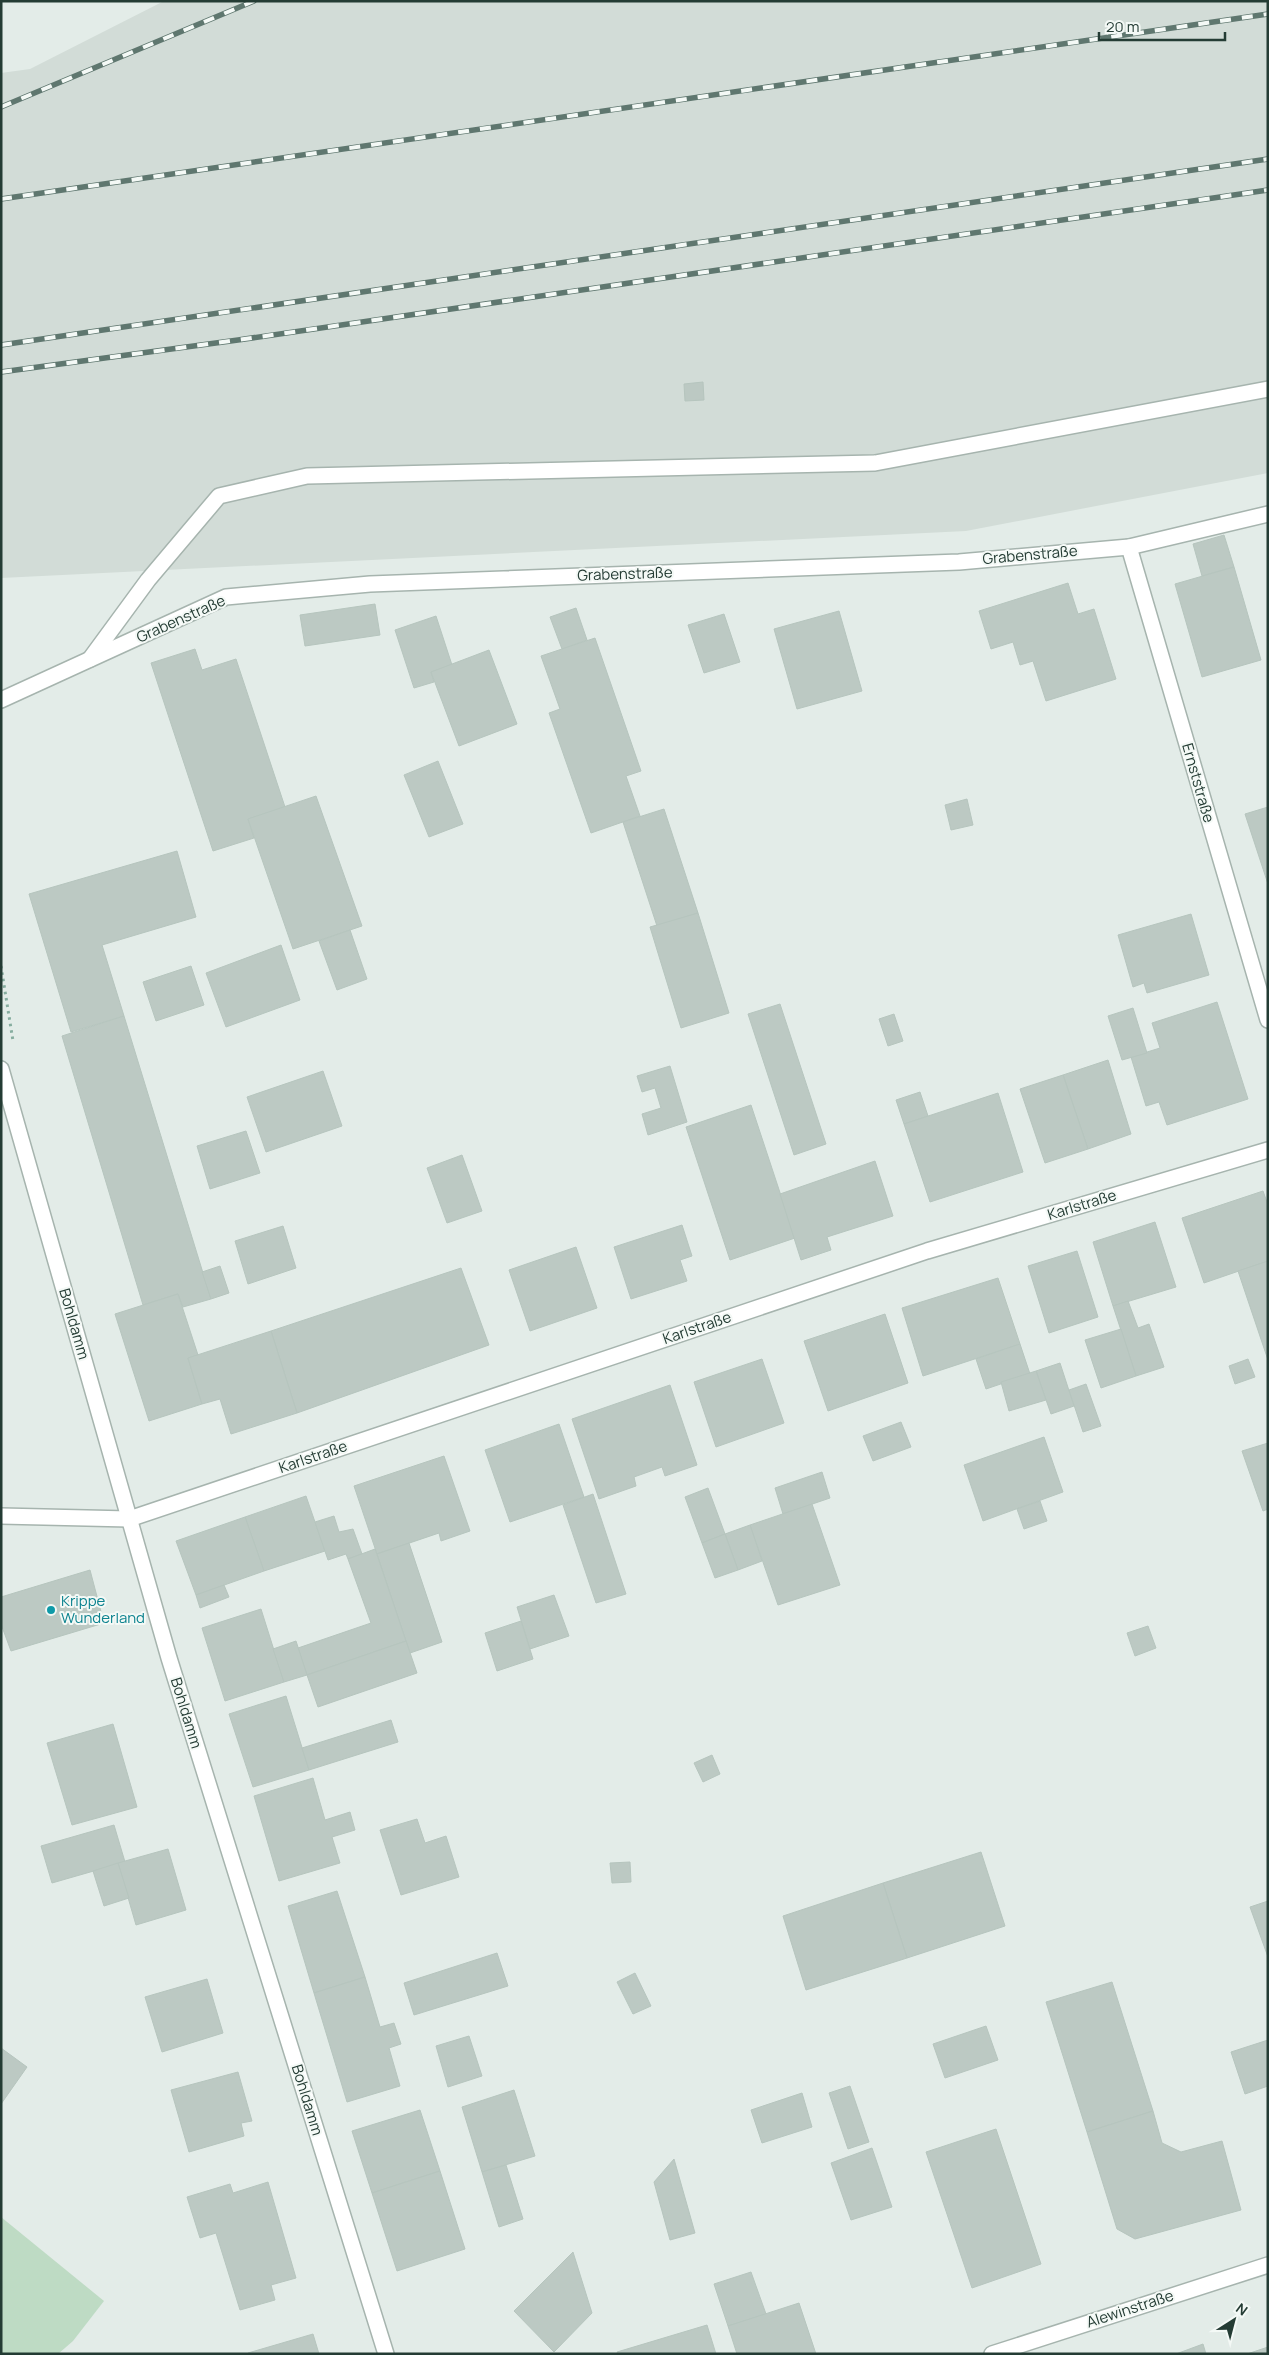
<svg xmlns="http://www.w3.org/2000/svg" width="1269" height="2355" font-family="Manrope,sans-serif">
<rect width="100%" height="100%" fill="#e3ece8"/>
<polygon fill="#d2dcd7" points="164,1 1268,1 1268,473 966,531 1,578 1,73 30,69"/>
<polygon fill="#bedbc4" points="1,2217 104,2301 73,2341 58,2354 1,2354"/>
<g fill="#bcc9c3" stroke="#b6c5be">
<polygon points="703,382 704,400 685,401 684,384"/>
<polygon points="1224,535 1234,567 1202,576 1193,544"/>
<polygon points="1234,567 1261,660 1202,677 1175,584"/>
<polygon points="1068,583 1078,614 1094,609 1116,679 1046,701 1033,661 1020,665 1013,642 991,649 979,611"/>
<polygon points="375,604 380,635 305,646 300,615"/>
<polygon points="576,608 587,640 562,649 550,617"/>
<polygon points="839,611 862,691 797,709 774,629"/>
<polygon points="724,614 740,662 704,673 688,625"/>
<polygon points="436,616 452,665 431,672 434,682 414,688 395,630"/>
<polygon points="595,638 641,771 626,776 640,816 591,833 549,713 560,709 541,656"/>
<polygon points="195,649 202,670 236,659 285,807 248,819 254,838 213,851 151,663"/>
<polygon points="489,650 517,724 459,746 431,672"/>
<polygon points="438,761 463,824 429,837 404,775"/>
<polygon points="316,796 362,926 293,949 248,819"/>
<polygon points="967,799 973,825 951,830 945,805"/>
<polygon points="1268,807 1268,884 1245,814"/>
<polygon points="664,809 698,913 657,926 623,822"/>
<polygon points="177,851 196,917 102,945 124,1016 71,1032 29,894"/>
<polygon points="698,913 729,1013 681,1028 650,927"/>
<polygon points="1191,914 1209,975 1147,993 1144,983 1133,987 1118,935"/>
<polygon points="350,930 367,979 337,990 319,941"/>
<polygon points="281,945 300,1000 226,1027 206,973"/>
<polygon points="191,966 204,1005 156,1021 143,982"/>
<polygon points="1217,1002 1248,1099 1167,1125 1159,1102 1146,1106 1131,1057 1160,1048 1152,1023"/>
<polygon points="780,1004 826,1144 794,1155 748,1014"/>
<polygon points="1133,1008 1147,1053 1122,1060 1108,1016"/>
<polygon points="894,1014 903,1041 888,1046 879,1019"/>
<polygon points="124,1016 211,1299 183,1307 178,1294 143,1305 62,1036"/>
<polygon points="1108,1060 1131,1134 1088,1149 1063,1075"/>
<polygon points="670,1066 687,1122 648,1135 642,1114 661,1108 655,1088 642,1092 637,1076"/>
<polygon points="323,1071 342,1126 266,1152 247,1097"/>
<polygon points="1063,1075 1088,1149 1045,1163 1020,1089"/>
<polygon points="920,1092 928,1116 904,1124 896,1100"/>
<polygon points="998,1093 1023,1172 930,1202 904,1124"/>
<polygon points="751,1105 795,1238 730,1260 686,1127"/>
<polygon points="246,1131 260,1173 210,1189 197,1146"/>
<polygon points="462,1155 482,1211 447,1223 427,1168"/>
<polygon points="875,1161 893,1216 827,1237 831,1250 801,1260 780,1194"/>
<polygon points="1263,1191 1268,1205 1268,1261 1204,1283 1182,1218"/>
<polygon points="1155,1222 1176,1287 1113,1306 1093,1242"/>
<polygon points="682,1225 692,1256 680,1260 687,1281 631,1299 614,1247"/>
<polygon points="283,1226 296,1268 248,1284 235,1241"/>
<polygon points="576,1247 597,1308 530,1331 509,1270"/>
<polygon points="1077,1251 1098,1317 1049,1333 1028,1266"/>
<polygon points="1268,1261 1268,1360 1238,1271"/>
<polygon points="220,1266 229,1293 211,1299 202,1272"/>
<polygon points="461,1268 489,1345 297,1413 271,1331"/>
<polygon points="998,1278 1020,1344 923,1376 902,1308"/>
<polygon points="178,1294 198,1355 188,1358 202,1404 149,1421 115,1314"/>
<polygon points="1128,1301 1138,1328 1149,1324 1164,1367 1136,1376 1113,1306"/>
<polygon points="885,1314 908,1383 828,1411 804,1341"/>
<polygon points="1121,1329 1136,1376 1101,1388 1085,1340"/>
<polygon points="271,1331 297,1413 231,1434 220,1399 202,1404 188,1358"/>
<polygon points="1020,1344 1030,1374 986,1389 976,1359"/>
<polygon points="762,1359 784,1423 716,1447 694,1382"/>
<polygon points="1248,1359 1255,1377 1235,1384 1229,1366"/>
<polygon points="1060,1363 1074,1406 1051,1414 1036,1371"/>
<polygon points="1036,1371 1046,1400 1009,1411 1001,1382"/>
<polygon points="1086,1384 1101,1426 1083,1432 1069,1390"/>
<polygon points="670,1385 697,1465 665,1476 662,1467 634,1477 636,1486 599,1499 572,1419"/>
<polygon points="901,1422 911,1447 873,1461 863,1436"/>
<polygon points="559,1424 584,1497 510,1522 485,1450"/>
<polygon points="1044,1437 1063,1492 983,1521 964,1465"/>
<polygon points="1268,1443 1268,1509 1263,1511 1242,1451"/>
<polygon points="444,1456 470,1531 441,1541 439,1533 377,1554 354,1486"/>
<polygon points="822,1472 830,1498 783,1514 775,1488"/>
<polygon points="708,1488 725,1534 702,1543 685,1497"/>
<polygon points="593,1494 626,1594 596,1603 563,1505"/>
<polygon points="306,1496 325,1551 264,1571 245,1517"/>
<polygon points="1040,1501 1047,1521 1024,1529 1017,1509"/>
<polygon points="812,1504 840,1585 778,1605 750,1525"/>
<polygon points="334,1516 339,1532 353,1529 362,1554 348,1559 346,1554 328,1560 315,1522"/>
<polygon points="245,1517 264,1571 196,1595 176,1541"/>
<polygon points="750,1525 762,1561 738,1570 725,1534"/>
<polygon points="725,1534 738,1570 715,1578 702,1543"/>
<polygon points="409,1543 442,1642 410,1653 377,1554"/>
<polygon points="375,1549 406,1641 307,1675 298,1648 371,1623 348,1559"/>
<polygon points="90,1570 104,1623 11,1651 1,1624 1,1597"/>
<polygon points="224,1585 229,1597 200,1608 196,1595"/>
<polygon points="554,1595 569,1636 530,1649 517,1607"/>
<polygon points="261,1609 284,1682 225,1701 202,1628"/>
<polygon points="521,1621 533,1659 497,1671 485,1633"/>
<polygon points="1148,1626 1156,1648 1135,1656 1127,1633"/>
<polygon points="296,1641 307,1675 284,1682 273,1649"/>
<polygon points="406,1641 417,1673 318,1707 307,1675"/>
<polygon points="286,1696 309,1770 253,1787 229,1714"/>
<polygon points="391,1720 398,1742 309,1770 302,1748"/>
<polygon points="113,1724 137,1807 72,1825 47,1743"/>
<polygon points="712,1755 720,1774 703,1782 694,1763"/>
<polygon points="313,1778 325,1820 350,1812 355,1830 332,1837 340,1863 279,1881 254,1796"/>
<polygon points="417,1819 425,1843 446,1836 459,1877 401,1895 380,1830"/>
<polygon points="114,1825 125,1862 52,1883 41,1846"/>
<polygon points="168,1849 186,1910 136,1925 118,1863"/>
<polygon points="981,1852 1005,1926 907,1958 883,1883"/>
<polygon points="630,1862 631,1882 612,1883 610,1863"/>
<polygon points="118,1863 129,1898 104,1906 93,1871"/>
<polygon points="883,1883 907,1958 806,1990 783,1916"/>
<polygon points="337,1891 365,1977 314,1993 288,1906"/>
<polygon points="1268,1901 1268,1957 1250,1907"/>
<polygon points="497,1953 508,1986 414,2015 404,1983"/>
<polygon points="635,1973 651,2006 633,2014 617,1982"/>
<polygon points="365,1977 380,2027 394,2023 401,2044 389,2048 400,2086 347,2102 314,1993"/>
<polygon points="207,1979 223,2033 162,2052 145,1997"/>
<polygon points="1112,1982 1153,2111 1087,2132 1046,2002"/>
<polygon points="986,2026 998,2060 945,2078 933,2044"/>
<polygon points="469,2036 482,2076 448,2087 436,2046"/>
<polygon points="1268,2040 1268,2086 1245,2094 1231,2052"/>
<polygon points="1,2048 27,2067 1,2104"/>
<polygon points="238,2072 252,2121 241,2123 244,2136 189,2152 171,2090"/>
<polygon points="850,2086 869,2142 848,2149 829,2093"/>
<polygon points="514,2090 535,2156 482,2172 462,2107"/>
<polygon points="802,2093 812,2127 762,2143 751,2110"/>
<polygon points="420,2110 440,2171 372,2193 352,2131"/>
<polygon points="1153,2111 1162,2143 1181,2152 1222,2141 1241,2210 1135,2239 1117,2229 1087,2132"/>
<polygon points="996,2129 1041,2264 972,2288 926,2152"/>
<polygon points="872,2148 892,2207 851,2220 831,2163"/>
<polygon points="674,2159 695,2233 670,2240 654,2182"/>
<polygon points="506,2165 523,2219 499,2227 482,2172"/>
<polygon points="440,2171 465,2249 397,2271 372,2193"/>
<polygon points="268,2182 296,2278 271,2285 275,2300 240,2310 216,2233 200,2238 187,2197 230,2184 233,2193"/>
<polygon points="573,2252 592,2313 554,2352 514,2311"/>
<polygon points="751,2272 766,2314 728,2326 714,2284"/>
<polygon points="799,2303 816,2354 737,2354 728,2326"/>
<polygon points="707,2325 716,2354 618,2354 617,2352"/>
<polygon points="313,2334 319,2354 248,2354 248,2353"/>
<polygon points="1203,2344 1206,2354 1176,2354"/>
<polygon points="1268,2347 1268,2354 1247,2354"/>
</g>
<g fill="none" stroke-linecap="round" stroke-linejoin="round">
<g stroke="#a6b4ae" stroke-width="18">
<g id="minor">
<polyline points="1129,547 1268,1020"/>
<polyline points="90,659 148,580 219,496 307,476 875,463 1268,389"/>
<polyline points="1,700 226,597 370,584 959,562 1129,547 1268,514"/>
<polyline points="1,1069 169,1658 386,2354"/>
<polyline points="1,1516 129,1519 927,1251 1268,1150"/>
<polyline points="992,2354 1268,2265"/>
</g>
</g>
<polyline stroke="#86ad9f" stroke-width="3" stroke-dasharray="2.5 4" stroke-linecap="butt" points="1,966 13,1041"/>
<use href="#minor" stroke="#fff" stroke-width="15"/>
<g stroke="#5f776f" stroke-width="5.5">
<g id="rail">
<polyline points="1,107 254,1"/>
<polyline points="1,199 1268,14"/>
<polyline points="1,345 1268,159"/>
<polyline points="1,372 238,340 1268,190"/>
</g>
</g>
<use href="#rail" stroke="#f4f9f6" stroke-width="4" stroke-dasharray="11" stroke-linecap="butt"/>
</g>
<circle fill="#0f9aa8" stroke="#f4f9f6" stroke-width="2" cx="51" cy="1610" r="5"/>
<g text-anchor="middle" stroke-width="4" stroke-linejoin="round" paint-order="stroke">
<g font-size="15" fill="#243c34" stroke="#f4f9f6">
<text transform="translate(1030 555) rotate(-5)" y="5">Grabenstraße</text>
<text transform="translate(625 574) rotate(-2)" y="5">Grabenstraße</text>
<text transform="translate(181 619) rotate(-24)" y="5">Grabenstraße</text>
<text transform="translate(1198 783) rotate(74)" y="5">Ernststraße</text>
<text transform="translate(1082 1205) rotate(-17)" y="5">Karlstraße</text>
<text transform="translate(74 1324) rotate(74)" y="5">Bohldamm</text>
<text transform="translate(697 1328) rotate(-19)" y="5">Karlstraße</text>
<text transform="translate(313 1457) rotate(-19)" y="5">Karlstraße</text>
<text transform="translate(186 1713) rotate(73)" y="5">Bohldamm</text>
<text transform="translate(307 2100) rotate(73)" y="5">Bohldamm</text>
<text transform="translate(1130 2309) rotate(-18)" y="5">Alewinstraße</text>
</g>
<g font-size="15" fill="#0d838f" stroke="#f4f9f6" text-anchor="start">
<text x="61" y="1606">Krippe<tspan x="61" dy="17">Wunderland</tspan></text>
</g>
</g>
<rect width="1269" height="2355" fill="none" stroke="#243c34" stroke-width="5"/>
<g transform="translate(1234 2320) rotate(36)" stroke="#f4f9f6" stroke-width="4" paint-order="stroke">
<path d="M0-4L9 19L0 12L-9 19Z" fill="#243c34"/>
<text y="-8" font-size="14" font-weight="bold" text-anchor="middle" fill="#243c34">N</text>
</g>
<path d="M1099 32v8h126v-8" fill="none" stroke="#243c34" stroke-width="2.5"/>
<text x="1106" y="32" font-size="15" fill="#243c34" stroke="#f4f9f6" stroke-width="4" paint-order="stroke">20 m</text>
</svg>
